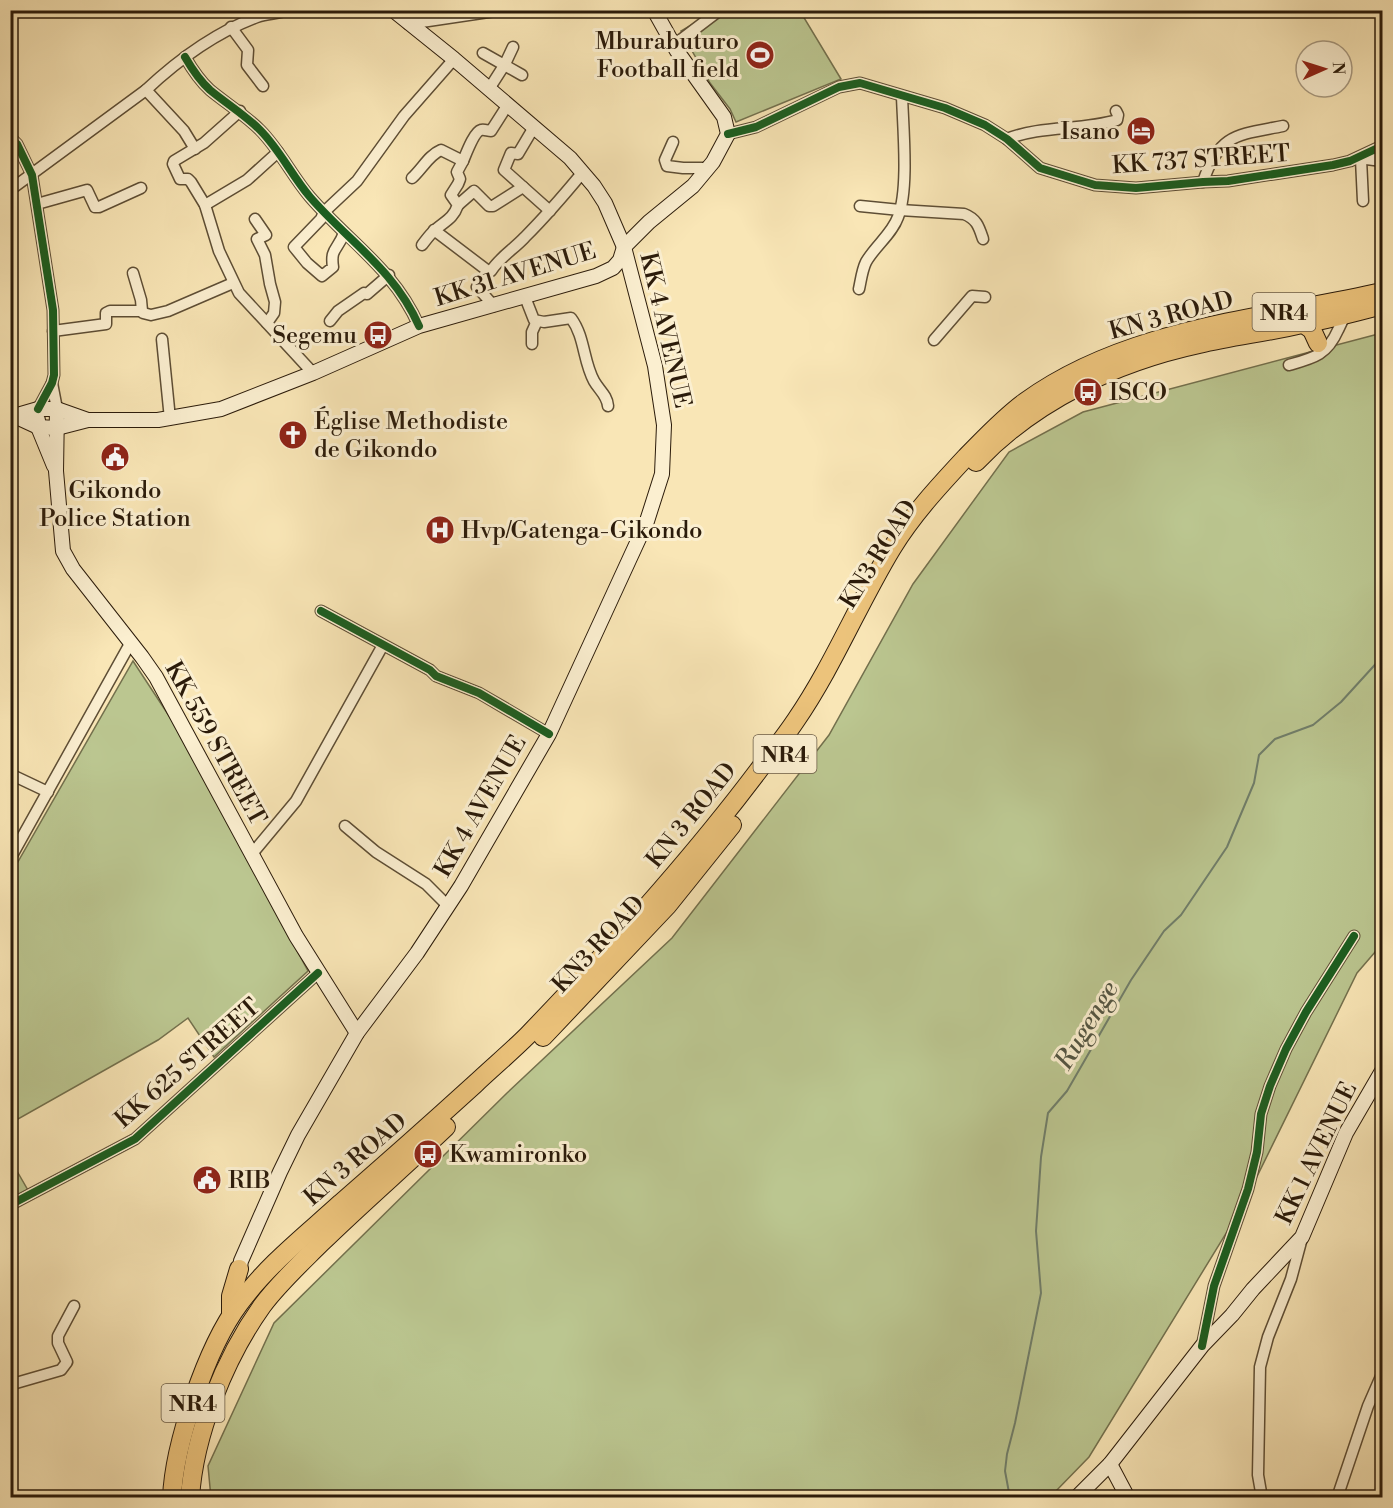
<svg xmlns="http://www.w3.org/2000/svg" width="1393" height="1508" font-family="'Libre Bodoni',serif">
<rect width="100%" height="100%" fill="#f9e6b6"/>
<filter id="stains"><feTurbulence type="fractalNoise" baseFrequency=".00333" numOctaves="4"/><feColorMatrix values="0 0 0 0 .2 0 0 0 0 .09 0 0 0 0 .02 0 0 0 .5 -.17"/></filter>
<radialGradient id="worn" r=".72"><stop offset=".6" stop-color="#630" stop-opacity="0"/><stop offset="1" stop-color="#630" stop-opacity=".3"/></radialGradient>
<g fill="#bbc690" stroke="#73704d" stroke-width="1.5">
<polygon points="715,11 800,11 841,79 736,122 730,109 710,83 681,31"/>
<polygon points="1382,333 1382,944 1357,973 1241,1209 1089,1457 1054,1493 1054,1497 211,1498 208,1466 274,1323 507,1093 672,938 829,735 913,584 1009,452 1083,412"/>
<polygon points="133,661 175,725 308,971 214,1057 188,1018 158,1040 11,1123 11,874"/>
<polygon points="10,1159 29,1192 10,1202"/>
</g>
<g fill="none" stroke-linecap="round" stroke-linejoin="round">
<polyline stroke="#707e6a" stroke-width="2" points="1010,1498 1005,1471 1007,1454 1015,1423 1041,1293 1036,1231 1041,1157 1048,1113 1067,1091 1131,980 1164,931 1181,915 1227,847 1254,783 1259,755 1275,739 1313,725 1341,702 1382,657"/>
<g stroke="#5e4e35" stroke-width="13">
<g id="street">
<polyline points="408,24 502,10"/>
<polyline points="231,27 248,50 247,65 263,86"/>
<polyline points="674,45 720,10"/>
<polyline points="483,53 522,75"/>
<path d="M 185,57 C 192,69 200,81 210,90 C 227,104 245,115 260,130 C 280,150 292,176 310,197 C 349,242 394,269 419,326"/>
<polyline points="489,89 505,64 513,47"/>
<polyline points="146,90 184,131 195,149"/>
<polyline points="240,111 204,143 174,161 173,164 180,179 188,179 191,182 205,205 219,251 239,293 313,373"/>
<polyline points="534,127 518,154 511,153 504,170 550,211"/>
<polyline points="728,134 756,127 839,87 860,83 945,108 985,125 1007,139 1040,168 1095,185 1136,188 1203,182 1228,181 1333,165 1350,161 1382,146"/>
<polyline points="10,137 17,144 32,175 53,310 54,375 52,383 38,409"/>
<path d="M 1007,139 C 1042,125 1081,131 1117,120 L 1118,115 L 1116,111"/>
<polyline points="673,142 665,160 667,166 683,168 708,168"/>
<polyline points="1358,158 1382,161"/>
<polyline points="1361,159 1363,201"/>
<path d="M 412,178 C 422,169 429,155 441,150 L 463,161 C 466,154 474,132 481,130 C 484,129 488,131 491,131 L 507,106"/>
<path d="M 1203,182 C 1219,133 1238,135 1283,126"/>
<path d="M 10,190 L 146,90 C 179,59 214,33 257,17 C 267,13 278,14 289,10"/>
<polyline points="37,204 87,190 95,207 99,207 141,188"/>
<polyline points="205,205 247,180 278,152"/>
<polyline points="458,205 474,191 489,206 493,206 523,187"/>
<path d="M 860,206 L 900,210 L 964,214 C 977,219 979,227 983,239"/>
<polyline points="255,219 266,235 257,239 265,255 270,284 275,302 274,313 267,323"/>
<polyline points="434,230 488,271"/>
<path d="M 344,233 C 338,250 330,248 333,267 L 322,276 L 307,263 L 294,247 L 321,219 L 324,212 L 357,181 L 404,116 L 454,59"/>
<path d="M 422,245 C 426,240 430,234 435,230 C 445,221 453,219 458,205 L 451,195 L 458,184 L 460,179 L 457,172 L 463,161"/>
<polyline points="133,273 141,300 142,311"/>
<path d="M 859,289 C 861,280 862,270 866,262 C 875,246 892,234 898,217 C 909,189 903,128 902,96"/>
<path d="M 525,297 L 534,320 L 544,322 L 571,318 C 585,337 583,361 594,381 C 599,390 607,395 608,406"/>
<path d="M 494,306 L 477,287 L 488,271 L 491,271 C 500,257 514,249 525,237 C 546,216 564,195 583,172"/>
<polyline points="330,321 338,311 364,293 367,294 389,275"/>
<polyline points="53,331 106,324 106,313 110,311 142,311 143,313 151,315 168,311 233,283"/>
<polyline points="162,339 170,419"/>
<polyline points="934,340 972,296 985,297"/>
<polyline points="532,344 532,332 537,321"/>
<path d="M 1289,365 C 1314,358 1327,355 1338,330 C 1341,324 1344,318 1346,312"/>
<polyline points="52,383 57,409"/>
<polyline points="321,611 430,670 436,676 479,693 549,734"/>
<polyline points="10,774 48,792"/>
<polyline points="345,826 376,852 426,884 447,905"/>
<polyline points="251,855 296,801 383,645"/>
<polyline points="10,859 131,642"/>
<polyline points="10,1205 135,1139 318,973"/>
<polyline points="1202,1346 1214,1286 1248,1189 1257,1152 1261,1114 1270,1086 1286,1049 1306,1012 1354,936"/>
<polyline points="10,1382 16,1383 61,1370 67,1362 58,1343 58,1336 74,1306"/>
<polyline points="1262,1498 1258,1475 1260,1367 1268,1337 1291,1279 1302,1238"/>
<polyline points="1337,1498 1368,1406 1382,1374"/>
</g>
</g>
<g stroke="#2b1b0a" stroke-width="16">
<g id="secondary">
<polyline points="57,409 56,471 63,551 73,569 142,657 156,677 296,936 357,1033"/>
<polyline points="12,415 38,427 57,428 88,420"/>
<polyline points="14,416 38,409 57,409 88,420 158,420 221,409 313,373 419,326 596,276 613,268 620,260 624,247 649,222 693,186 713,162 728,134 724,117 677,51 654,10"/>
<polyline points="38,420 38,427 54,466"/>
<polyline points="238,1277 241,1261 280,1172 298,1135 357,1033 417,953 461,886 549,734 647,521 662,474 664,425 655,366 624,247 605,203 594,186 570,158 454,59 393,10"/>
<polyline points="1110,1464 1128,1498"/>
<polyline points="1076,1498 1110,1464 1202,1346 1232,1315 1253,1289 1302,1237 1346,1133 1382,1071"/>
</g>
</g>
<g stroke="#2b1b0a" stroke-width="20">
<g id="highway">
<polyline points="1304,324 1312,330 1318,343"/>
<path d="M 976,462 C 1035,400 1116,362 1199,344 C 1233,336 1268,332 1302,324 C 1329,319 1356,312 1382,305"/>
<polyline points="543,1037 667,906 732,825"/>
<polyline points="231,1314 231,1296 239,1269"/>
<path d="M 172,1498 C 174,1444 207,1347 239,1304 C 267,1265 306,1235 341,1203 C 386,1164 431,1124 475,1084 C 493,1067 511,1052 528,1035 C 609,951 688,864 758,771 C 771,754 784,738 796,720 C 833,666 858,604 892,548 C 913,514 939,486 966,457 C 985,438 1002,419 1025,402 C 1127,328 1262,319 1382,292"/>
<path d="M 190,1498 C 194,1434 225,1358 262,1306 C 279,1283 301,1263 321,1243 C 362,1203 405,1166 446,1127"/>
</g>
</g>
<use href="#street" stroke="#fbefd0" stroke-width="10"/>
<use href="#secondary" stroke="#fbefd0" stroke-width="14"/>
<use href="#highway" stroke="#ecc37b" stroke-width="18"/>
<g stroke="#fbefd0" stroke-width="11">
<g id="cycleway">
<path d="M 185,57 C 192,69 200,81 210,90 C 227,104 245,115 260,130 C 280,150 292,176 310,197 C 349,242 394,269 419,326"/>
<polyline points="728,134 756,127 839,87 860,83 945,108 985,125 1007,139 1040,168 1095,185 1136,188 1203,182 1228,181 1333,165 1350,161 1382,146"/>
<polyline points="10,137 17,144 32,175 53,310 54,375 52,383 38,409"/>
<polyline points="321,611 430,670 436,676 479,693 549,734"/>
<polyline points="10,1205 135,1139 318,973"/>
<polyline points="1202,1346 1214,1286 1248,1189 1257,1152 1261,1114 1270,1086 1286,1049 1306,1012 1354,936"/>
</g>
</g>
<use href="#cycleway" stroke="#1b5e20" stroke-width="8"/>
</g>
<defs>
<g id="stadium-disc" transform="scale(1.5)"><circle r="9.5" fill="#8f2418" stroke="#fbefd0"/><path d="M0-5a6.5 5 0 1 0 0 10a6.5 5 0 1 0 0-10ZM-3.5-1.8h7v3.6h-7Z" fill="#fff"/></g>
<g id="hotel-disc" transform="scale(1.5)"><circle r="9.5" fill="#8f2418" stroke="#fbefd0"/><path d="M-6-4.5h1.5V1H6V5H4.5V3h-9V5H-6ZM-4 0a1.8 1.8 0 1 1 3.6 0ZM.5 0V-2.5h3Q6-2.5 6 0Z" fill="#fff"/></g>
<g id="bus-disc" transform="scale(1.5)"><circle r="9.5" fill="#8f2418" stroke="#fbefd0"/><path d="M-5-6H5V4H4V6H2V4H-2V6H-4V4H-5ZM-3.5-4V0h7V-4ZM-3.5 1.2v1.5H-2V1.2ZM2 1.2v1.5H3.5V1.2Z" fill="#fff"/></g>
<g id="church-disc" transform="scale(1.5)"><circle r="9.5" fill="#8f2418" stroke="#fbefd0"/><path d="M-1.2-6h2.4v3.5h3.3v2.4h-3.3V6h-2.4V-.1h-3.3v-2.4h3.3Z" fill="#fff"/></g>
<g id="civic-disc" transform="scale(1.5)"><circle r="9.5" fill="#8f2418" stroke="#fbefd0"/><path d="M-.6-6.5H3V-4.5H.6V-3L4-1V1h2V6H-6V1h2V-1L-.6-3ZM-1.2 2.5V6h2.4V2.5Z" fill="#fff"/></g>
<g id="hospital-disc" transform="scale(1.5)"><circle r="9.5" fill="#8f2418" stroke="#fbefd0"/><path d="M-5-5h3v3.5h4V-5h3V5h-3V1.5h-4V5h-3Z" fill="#fff"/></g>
</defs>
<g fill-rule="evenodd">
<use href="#stadium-disc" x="760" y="55"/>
<use href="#hotel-disc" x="1141" y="131"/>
<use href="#bus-disc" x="378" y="335"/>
<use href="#bus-disc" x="1088" y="392"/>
<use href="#church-disc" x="293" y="435"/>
<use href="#civic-disc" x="115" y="457"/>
<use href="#hospital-disc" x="440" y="530"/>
<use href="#bus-disc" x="428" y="1154"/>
<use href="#civic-disc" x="207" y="1180"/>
</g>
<g text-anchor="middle" stroke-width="6" stroke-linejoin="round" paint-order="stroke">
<g fill="#fbefd0" stroke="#695b45" stroke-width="1.5">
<rect x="1252.5" y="293" width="63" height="38" rx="4.5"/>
<rect x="753.5" y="735" width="63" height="38" rx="4.5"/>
<rect x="161.5" y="1384" width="63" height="38" rx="4.5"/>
</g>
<g font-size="22" font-weight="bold" fill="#2b1b0a">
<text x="1284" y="320">NR4</text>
<text x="785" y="762">NR4</text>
<text x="193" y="1411">NR4</text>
</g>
<g font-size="24" fill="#2b1b0a" stroke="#fbefd0" text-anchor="start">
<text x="739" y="49" text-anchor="end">Mburabuturo<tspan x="739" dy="28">Football field</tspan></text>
<text x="1120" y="139" text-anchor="end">Isano</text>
<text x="357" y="343" text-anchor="end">Segemu</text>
<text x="1109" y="400">ISCO</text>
<text x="314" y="429">Église Methodiste<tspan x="314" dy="28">de Gikondo</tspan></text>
<text x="115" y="498" text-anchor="middle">Gikondo<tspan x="115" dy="28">Police Station</tspan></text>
<text x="461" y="538">Hvp/Gatenga-Gikondo</text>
<text x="449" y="1162">Kwamironko</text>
<text x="228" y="1188">RIB</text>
</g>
<g font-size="24" fill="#2b1b0a" stroke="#fbefd0">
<text transform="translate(1201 159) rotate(-4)" y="8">KK 737 STREET</text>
<text transform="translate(515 274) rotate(-17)" y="8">KK 31 AVENUE</text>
<text transform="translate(1171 315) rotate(-15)" y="8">KN 3 ROAD</text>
<text transform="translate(666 330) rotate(77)" y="8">KK 4 AVENUE</text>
<text transform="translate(878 554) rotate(-58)" y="8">KN3 ROAD</text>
<text transform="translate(216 743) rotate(61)" y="8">KK 559 STREET</text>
<text transform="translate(480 806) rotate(-60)" y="8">KK 4 AVENUE</text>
<text transform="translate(691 815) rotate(-51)" y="8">KN 3 ROAD</text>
<text transform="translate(598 944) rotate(-47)" y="8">KN3 ROAD</text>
<text transform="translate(187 1063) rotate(-41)" y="8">KK 625 STREET</text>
<text transform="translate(1316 1153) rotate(-64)" y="8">KK 1 AVENUE</text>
<text transform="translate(355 1159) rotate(-41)" y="8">KN 3 ROAD</text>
</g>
<g font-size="26" font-style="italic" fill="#535542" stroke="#fbefd0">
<text transform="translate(1086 1025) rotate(-59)" y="9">Rugenge</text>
</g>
</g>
<rect width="1393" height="1508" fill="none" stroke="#f9e6b6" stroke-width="36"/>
<rect x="12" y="12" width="1369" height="1484" fill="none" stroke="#2b1b0a" stroke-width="3"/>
<rect x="18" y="18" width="1357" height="1472" fill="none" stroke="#2b1b0a" stroke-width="1.5"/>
<g transform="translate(1324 69) rotate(87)"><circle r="28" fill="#fbefd0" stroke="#a89a81" stroke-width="1.5"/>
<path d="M0-4.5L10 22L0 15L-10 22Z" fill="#8f2418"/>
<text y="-9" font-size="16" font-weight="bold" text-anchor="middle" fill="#2b1b0a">N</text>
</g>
<rect width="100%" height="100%" filter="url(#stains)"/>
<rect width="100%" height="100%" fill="url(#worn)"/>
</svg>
